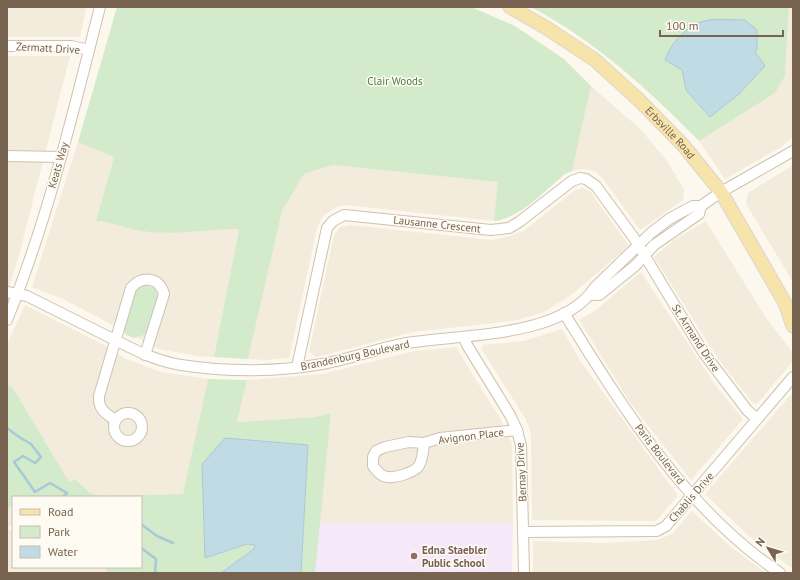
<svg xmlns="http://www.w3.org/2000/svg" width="800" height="580" font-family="'PT Sans',sans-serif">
<rect width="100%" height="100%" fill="#fcf8ed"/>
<g fill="#f3ebdb">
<polygon points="7,7 86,7 80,37 7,37"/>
<polygon points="789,7 793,7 793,137 781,147 725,179 699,141 775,93 785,76"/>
<polygon points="7,56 70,56 19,255 7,295"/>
<polygon points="591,86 640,129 667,161 684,190 683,200 640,230 603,179 595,171 582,169 572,171"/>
<polygon points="78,142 114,157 96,221 112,222 140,231 166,233 239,228 214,357 197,356 159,349 63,299 32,287"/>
<polygon points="333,165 499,182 494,221 346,205 336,207 323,216 317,228 289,358 266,360 248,359 282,211 304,174"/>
<polygon points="793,165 793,282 746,204 748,193"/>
<polygon points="583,188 590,191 629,246 571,295 544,312 513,321 413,332 316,357 309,352 334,235 340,227 351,225 492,240 510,236 525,230 575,190"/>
<polygon points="706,221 766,318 793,353 793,361 757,404 752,402 719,360 654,257 674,240"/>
<polygon points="641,272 715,385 743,419 691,480 629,401 579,320 596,310"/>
<polygon points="25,305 104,345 126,359 161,372 208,379 183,494 99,496 90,493 75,479 69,483 13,388 7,385 7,344"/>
<polygon points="562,329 581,362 678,496 656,521 532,520 531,432 525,418 481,348 484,345 524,341"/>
<polygon points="456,347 477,382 500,418 512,443 513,524 319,524 331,413 315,417 237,422 247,380 323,374 414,351"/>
<polygon points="793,392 793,569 749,536 705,494"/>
<polygon points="11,506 13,523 8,528 13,533 13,567 105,567 108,573 7,573 7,510"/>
<polygon points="692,511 732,548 766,573 533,573 533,541 603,543 657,540 672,534"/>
</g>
<polygon fill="#f5e9f9" points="319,524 513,524 512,573 315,573"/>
<g fill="#d3eacb">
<path d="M 117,7 L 471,7 L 515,26 L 564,59 L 591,86 L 572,171 L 565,174 C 544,191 521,218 494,221 L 498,182 L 333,165 L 304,174 L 282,211 L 248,359 L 214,357 L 239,229 C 207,229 173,236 141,231 C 125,228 113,222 96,221 L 114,157 L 78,142 Z"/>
<path d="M 531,7 L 789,7 L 785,76 L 775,93 L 699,141 C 648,89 595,41 531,7 Z"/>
<polygon points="145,285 155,289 158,299 146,334 134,338 126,335 123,330 135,291 139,287"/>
<polygon points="208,379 247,380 237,422 315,417 331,413 315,573 301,573 308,446 205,558 247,544 256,545 254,549 221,573 108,573 105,567 141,567 141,497 13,497 13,508 11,506 7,510 7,385 13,388 69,482 75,479 90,493 99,496 183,494"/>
</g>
<g fill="#c1dbe5" stroke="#a8c9d7">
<path d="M 745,20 L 757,30 L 757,50 L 755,52 L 765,66 L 739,94 L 710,117 L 686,90 L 682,70 L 665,60 C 671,43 686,26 704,21 C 716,18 732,20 745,20 Z"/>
<polygon points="225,438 308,445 301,573 221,573 254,549 255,545 247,544 205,558 202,464"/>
</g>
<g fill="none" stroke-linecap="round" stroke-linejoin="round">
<g stroke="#a8c9d7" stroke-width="2.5">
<polyline points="7,428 19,437 31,444 41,457 35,463 23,456 14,462 35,492 50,483 67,493 63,497"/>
<polyline points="141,524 157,536 173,543"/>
<polyline points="141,548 156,559 155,573"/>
</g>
<g stroke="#cec2b1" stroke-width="12">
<g id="minor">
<polyline points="7,46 71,46 89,50"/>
<polyline points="7,156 61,157"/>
<path d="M 7,292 L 27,296 C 55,310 83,324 111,338 C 133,349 155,361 181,365 C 227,372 276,372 322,364 C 351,359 378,348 407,343 C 461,334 563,338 595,287 L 651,233 L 669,219 L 693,206 L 701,206 L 721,192 L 793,151"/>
<polyline points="590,295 599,295 635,266 654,245 699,214 701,206"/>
<path d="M 564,313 C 623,408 686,510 780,573"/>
<path d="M 7,320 C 48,220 73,112 100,7"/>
<polyline points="464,337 467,345 510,415 517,430 521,446 524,573"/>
<polyline points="297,367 327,228 333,221 344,215 491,230 509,228 519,222 572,181 580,178 586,179 596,186 634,238 703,352 747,410 757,419"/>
<circle cx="128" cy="427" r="14"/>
<path d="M 115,420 C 105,413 98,409 99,396 L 131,288 C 142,275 159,277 164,294 L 145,355"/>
<path d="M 424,443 C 423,450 423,461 418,467 C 412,473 396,478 388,477 C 381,477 377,471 373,466 L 373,457 L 376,451 L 385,447 L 409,442 L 424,443 L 440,438 L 517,430"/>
<polyline points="523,532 657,531 666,526 793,377"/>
</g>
</g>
<g stroke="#dcd6d1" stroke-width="15">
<g id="major">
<path id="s1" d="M 510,7 L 545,27 L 595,60 L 640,101 L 683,145 L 721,192 L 785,303 L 793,326"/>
</g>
</g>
<use href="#minor" stroke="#fff" stroke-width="10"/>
<use href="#major" stroke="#f6e4aa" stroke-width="13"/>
</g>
<circle fill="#8d6e63" stroke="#fefbf3" stroke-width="1.5" cx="414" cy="556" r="4"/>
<g text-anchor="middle" stroke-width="3" stroke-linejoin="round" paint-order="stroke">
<g font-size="11" fill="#77634f" stroke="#fefbf3">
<text transform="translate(48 48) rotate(3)" y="4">Zermatt Drive</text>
<text dy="4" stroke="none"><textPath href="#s1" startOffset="205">Erbsville Road</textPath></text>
<text transform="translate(58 165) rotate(-74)" y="4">Keats Way</text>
<text transform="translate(437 224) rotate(6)" y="4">Lausanne Crescent</text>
<text transform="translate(696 338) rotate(57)" y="4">St. Armand Drive</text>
<text transform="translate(355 355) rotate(-12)" y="4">Brandenburg Boulevard</text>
<text transform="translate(471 436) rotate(-7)" y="4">Avignon Place</text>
<text transform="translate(660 454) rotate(52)" y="4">Paris Boulevard</text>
<text transform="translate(521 472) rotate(-93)" y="4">Bernay Drive</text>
<text transform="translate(691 497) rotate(-49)" y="4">Chablis Drive</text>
</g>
<g font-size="11" fill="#507c48" stroke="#fefbf3">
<text x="395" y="85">Clair Woods</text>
</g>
<g font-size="11" font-weight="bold" fill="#785e54" stroke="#fefbf3" text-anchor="start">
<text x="422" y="554">Edna Staebler<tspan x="422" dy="13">Public School</tspan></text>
</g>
</g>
<rect width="800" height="580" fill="none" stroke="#77634f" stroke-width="16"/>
<rect x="12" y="496" width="130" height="72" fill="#fefbf3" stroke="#c8beb1"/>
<rect x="20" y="509" width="20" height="6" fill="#f6e4aa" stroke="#c8beb1"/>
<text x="48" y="516" font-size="12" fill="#77634f">Road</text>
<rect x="20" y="526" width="20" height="12" fill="#d3eacb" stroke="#c8beb1"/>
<text x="48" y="536" font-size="12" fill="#77634f">Park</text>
<rect x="20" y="546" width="20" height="12" fill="#c1dbe5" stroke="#c8beb1"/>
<text x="48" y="556" font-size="12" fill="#77634f">Water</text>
<g transform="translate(768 548) rotate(308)" stroke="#fefbf3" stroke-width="3" paint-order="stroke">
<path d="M0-3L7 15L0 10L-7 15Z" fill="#77634f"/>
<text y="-6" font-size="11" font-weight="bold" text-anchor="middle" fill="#77634f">N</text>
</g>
<path d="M660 30v6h123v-6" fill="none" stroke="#77634f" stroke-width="2"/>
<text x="666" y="30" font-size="12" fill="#77634f" stroke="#fefbf3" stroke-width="3" paint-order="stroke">100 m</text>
</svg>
